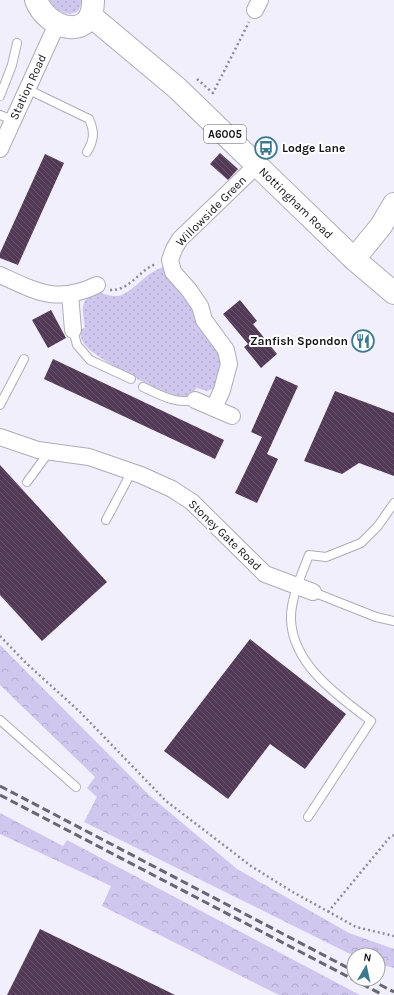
<svg xmlns="http://www.w3.org/2000/svg" width="394" height="995" font-family="Karla,sans-serif">
<defs>
<pattern id="grass-dots" width="8" height="8" patternUnits="userSpaceOnUse"><rect width="8" height="8" fill="#d0c7ef"/><path d="M2 2h.1M6 6h.1" fill="none" stroke="#b2aacc" stroke-width="1.8" stroke-linecap="round"/></pattern>
<pattern id="forest-crowns" width="20" height="18" patternUnits="userSpaceOnUse"><rect width="20" height="18" fill="#d0c7ef"/><path d="M2 6a3 3 0 1 1 6 0M12 15a3 3 0 1 1 6 0" fill="none" stroke="#b2aacc"/></pattern>
<pattern id="building-back-hatch" width="6" height="6" patternUnits="userSpaceOnUse"><rect width="6" height="6" fill="#523a57"/><path d="M-1 5l2 2M0 0l6 6M5-1l2 2" fill="none" stroke="#67536b"/></pattern>
</defs>
<rect width="100%" height="100%" fill="#f2effc"/>
<g fill="url(#grass-dots)">
<path d="M 49,0 L 82,0 L 79,10 C 68,19 55,10 49,0 Z"/>
<path d="M 163,267 C 170,280 177,285 186,295 C 195,305 222,354 222,367 C 222,375 218,383 213,389 L 207,391 L 196,388 L 191,398 C 171,399 99,361 86,346 C 82,342 79,334 81,329 L 85,328 C 83,310 78,300 97,292 C 104,294 115,298 122,295 C 137,288 145,273 163,267 Z"/>
</g>
<g fill="url(#forest-crowns)">
<polygon points="0,645 149,795 237,869 349,933 394,949 394,968 378,964 378,955 354,956 84,822 97,797 87,788 95,777 0,685"/>
<polygon points="0,813 63,846 67,840 360,995 279,995 102,906 111,886 0,834"/>
</g>
<g fill="url(#building-back-hatch)">
<polygon points="220,153 238,169 228,180 210,164"/>
<polygon points="45,154 64,163 18,265 0,258 0,253"/>
<polygon points="240,300 257,321 253,324 277,354 261,368 244,347 248,344 223,314"/>
<polygon points="51,310 66,338 48,348 32,320"/>
<polygon points="53,359 224,440 215,459 44,379"/>
<polygon points="276,376 298,386 267,454 278,459 257,503 235,493 262,437 251,432"/>
<polygon points="335,391 394,413 394,476 359,463 342,474 304,461"/>
<polygon points="0,465 107,582 42,641 0,595"/>
<polygon points="250,639 346,714 305,769 270,744 228,799 164,751"/>
<polygon points="40,929 175,995 7,995"/>
</g>
<g fill="none" stroke-linecap="round" stroke-linejoin="round">
<g stroke="#aeacb8" stroke-width="10">
<g id="service">
<path d="M 27,89 L 89,119 C 95,132 94,140 87,152"/>
<polyline points="0,96 12,65 17,43"/>
<polyline points="0,115 13,120"/>
<polyline points="73,330 77,345 90,360 131,379"/>
<path d="M 143,387 C 161,395 174,404 195,400"/>
<polyline points="0,405 24,359"/>
<polyline points="27,482 49,452"/>
<polyline points="106,520 132,471"/>
<polyline points="313,592 376,617 394,621"/>
<polyline points="0,720 76,787"/>
<path d="M 308,817 L 371,721 C 338,696 293,665 291,620 C 290,600 302,573 309,555 L 326,557 L 361,543 L 378,526 L 394,503"/>
</g>
</g>
<g stroke="#aeacb8" stroke-width="18">
<g id="minor">
<polyline points="255,10 260,0"/>
<polyline points="0,149 57,24"/>
<path d="M 0,275 C 37,292 57,304 97,285"/>
<polyline points="70,294 73,330"/>
<polyline points="195,400 232,416"/>
<polyline points="214,408 222,390 229,364 226,350 204,320 200,306 189,290 173,272 170,260 174,249 180,239 257,165"/>
<polyline points="0,437 38,450 89,457 141,475 172,489 192,502 265,574 313,592"/>
</g>
</g>
<g stroke="#aeacb8" stroke-width="24">
<g id="primary">
<path d="M 36,0 C 47,30 94,42 93,0"/>
<polyline points="91,16 177,88 354,259 394,293"/>
<polyline points="354,259 381,226 394,204"/>
</g>
</g>
<g stroke="#8e8c95" stroke-width="2.5" stroke-dasharray="2 3" stroke-linecap="butt">
<polyline points="197,79 213,93 249,22"/>
<path d="M 110,290 C 130,291 139,270 156,264"/>
<polyline points="0,636 26,663 80,712 166,801 251,866 291,891 356,927 394,936"/>
<polyline points="328,912 390,837 394,835"/>
</g>
<use href="#service" stroke="#fff" stroke-width="8"/>
<use href="#minor" stroke="#fff" stroke-width="16"/>
<use href="#primary" stroke="#fff" stroke-width="22"/>
<g stroke="#68666e" stroke-width="3" stroke-dasharray="8 4" stroke-linecap="butt">
<polyline points="0,786 354,971"/>
<polyline points="0,795 383,995"/>
<polyline points="369,979 394,992"/>
</g>
</g>
<defs>
<g id="bus-ring" transform="scale(1.15)"><circle r="9.5" fill="#fff" stroke="#3b798e" stroke-width="1.5"/><path d="M-5-6H5V4H4V6H2V4H-2V6H-4V4H-5ZM-3.5-4V0h7V-4ZM-3.5 1.2v1.5H-2V1.2ZM2 1.2v1.5H3.5V1.2Z" fill="#3b798e"/></g>
<g id="restaurant-ring" transform="scale(1.15)"><circle r="9.5" fill="#fff" stroke="#3b798e" stroke-width="1.5"/><path d="M-5-6h1v4h1v-4h1v4h1v-4h1v5L-1.5 .5V6h-2V.5L-5-1ZM5-6V6H3V1.5H1.5Q1.5-4 5-6Z" fill="#3b798e"/></g>
</defs>
<g fill-rule="evenodd">
<use href="#bus-ring" x="266" y="148"/>
<use href="#restaurant-ring" x="363" y="341"/>
</g>
<g text-anchor="middle" stroke-width="4" stroke-linejoin="round" paint-order="stroke">
<rect fill="#fff" stroke="#5b5a5e" stroke-width="1" x="204" y="125" width="42" height="18" rx="3"/>
<g font-size="11" font-weight="bold" fill="#151419">
<text x="225" y="138">A6005</text>
</g>
<g font-size="12" fill="#151419" stroke="#fff">
<text transform="translate(28 87) rotate(-65)" y="4">Station Road</text>
<text transform="translate(296 203) rotate(44)" y="4">Nottingham Road</text>
<text transform="translate(211 211) rotate(-45)" y="4">Willowside Green</text>
<text transform="translate(225 535) rotate(44)" y="4">Stoney Gate Road</text>
</g>
<g font-size="12" font-weight="bold" fill="#151419" stroke="#fff" text-anchor="start">
<text x="282" y="152">Lodge Lane</text>
<text x="348" y="345" text-anchor="end">Zanfish Spondon</text>
</g>
</g>
<g transform="translate(366 967) rotate(9)"><circle r="19" fill="#ffffff" stroke="#a1a1a3"/>
<path d="M0-3L7 15L0 10L-7 15Z" fill="#3b798e"/>
<text y="-6" font-size="11" font-weight="bold" text-anchor="middle" fill="#151419">N</text>
</g>
</svg>
